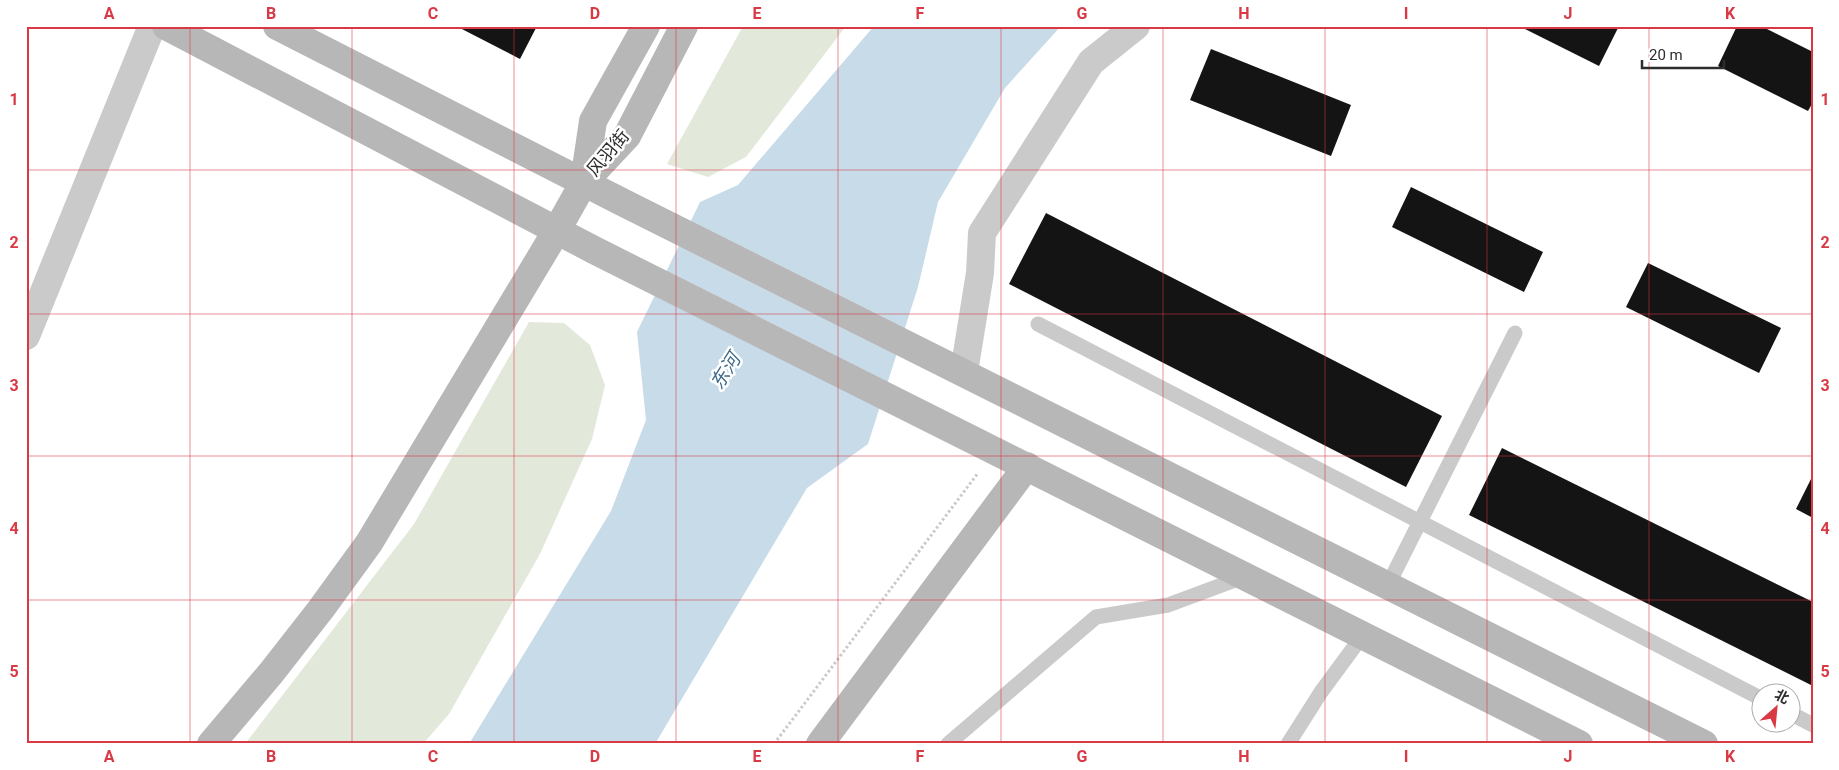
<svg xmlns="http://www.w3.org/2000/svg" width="1839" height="770" font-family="Roboto,'Noto Sans SC',sans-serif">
<rect width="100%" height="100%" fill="#fff"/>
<g fill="#e2e9db">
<polygon points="743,26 846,26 746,157 708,177 667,164"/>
<polygon points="529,322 564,323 590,345 605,385 592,439 540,554 449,714 423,744 245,744 414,524"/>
</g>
<polygon fill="#c8dbe8" points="874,26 1061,26 1005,88 938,202 918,287 868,444 807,488 655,744 469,744 611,511 646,420 637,332 700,202 738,185"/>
<g fill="#141414">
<polygon points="456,26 537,26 520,59"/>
<polygon points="1519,26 1619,26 1599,66"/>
<polygon points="1737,26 1761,26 1813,52 1813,102 1808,111 1718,66"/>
<polygon points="1211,49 1351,105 1331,156 1190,100"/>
<polygon points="1411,187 1543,252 1524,292 1392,227"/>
<polygon points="1046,213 1442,416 1406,487 1009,284"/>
<polygon points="1648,263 1781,328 1759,373 1626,307"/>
<polygon points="1502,448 1813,602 1813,686 1469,515"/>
<polygon points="1813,475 1813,518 1796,509"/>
</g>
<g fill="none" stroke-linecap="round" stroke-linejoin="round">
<polyline stroke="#cacaca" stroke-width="3" stroke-dasharray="2.5 2.5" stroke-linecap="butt" points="774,744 978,473"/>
<g stroke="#cacaca" stroke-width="15">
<polyline points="1038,324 1762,699"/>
<polyline points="1388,585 1515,333"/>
<polyline points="1792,714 1813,725"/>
<polyline points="948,744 1096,617 1168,605 1246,576"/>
<polyline points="1288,744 1321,692 1363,635"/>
</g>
<g stroke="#cacaca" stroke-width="28">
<polyline points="26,336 152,26"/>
<polyline points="964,372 980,273 982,233 1091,62 1136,26"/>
</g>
<g stroke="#b7b7b7" stroke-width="28">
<polyline points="166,26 594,250 1579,744"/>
<polyline points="277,26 622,202 1704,744"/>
<polyline points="646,26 593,121 584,182 627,136 684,26"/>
<polyline points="211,744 271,673 321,609 369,543 557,230 584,182"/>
<polyline points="820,744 1027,466"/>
</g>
</g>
<path fill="none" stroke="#d93944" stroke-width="1" stroke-opacity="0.55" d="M 190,26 L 190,744M 352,26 L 352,744M 514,26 L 514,744M 676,26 L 676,744M 838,26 L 838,744M 1001,26 L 1001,744M 1163,26 L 1163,744M 1325,26 L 1325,744M 1487,26 L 1487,744M 1649,26 L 1649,744M 26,170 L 1813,170M 26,314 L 1813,314M 26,456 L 1813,456M 26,600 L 1813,600"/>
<g text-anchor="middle" stroke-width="5" stroke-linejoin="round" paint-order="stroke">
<g font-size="18" fill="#2d2d2d" stroke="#fff">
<text transform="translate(608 153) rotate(-50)" y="6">风羽街</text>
</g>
<g font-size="19" font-style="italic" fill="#406c89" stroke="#fff">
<text transform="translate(725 371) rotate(-58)" y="7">东河</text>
</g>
</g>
<rect width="1839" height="770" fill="none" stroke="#ffffff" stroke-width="55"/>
<g transform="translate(1776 708) rotate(27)"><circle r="24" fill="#ffffff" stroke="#ababab"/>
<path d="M0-4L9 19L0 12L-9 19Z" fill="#d93944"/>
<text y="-8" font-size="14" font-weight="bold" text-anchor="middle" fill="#2d2d2d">北</text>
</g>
<path d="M1642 60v8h82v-8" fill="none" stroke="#2d2d2d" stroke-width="2.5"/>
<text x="1649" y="60" font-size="15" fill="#2d2d2d" stroke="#ffffff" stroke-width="4" paint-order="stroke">20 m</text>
<rect x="28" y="28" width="1784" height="714" fill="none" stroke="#d93944" stroke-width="2"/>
<g font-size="16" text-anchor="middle" font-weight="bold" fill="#d93944">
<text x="109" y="19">A</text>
<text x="271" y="19">B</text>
<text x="433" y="19">C</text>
<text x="595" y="19">D</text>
<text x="757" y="19">E</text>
<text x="920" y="19">F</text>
<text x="1082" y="19">G</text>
<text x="1244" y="19">H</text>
<text x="1406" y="19">I</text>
<text x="1568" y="19">J</text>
<text x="1730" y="19">K</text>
<text x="14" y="105">1</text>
<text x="1825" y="105">1</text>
<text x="14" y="248">2</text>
<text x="1825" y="248">2</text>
<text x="14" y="391">3</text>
<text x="1825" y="391">3</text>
<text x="14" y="534">4</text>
<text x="1825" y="534">4</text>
<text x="14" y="677">5</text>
<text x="1825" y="677">5</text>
<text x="109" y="762">A</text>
<text x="271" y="762">B</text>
<text x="433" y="762">C</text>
<text x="595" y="762">D</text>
<text x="757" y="762">E</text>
<text x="920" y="762">F</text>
<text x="1082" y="762">G</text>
<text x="1244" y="762">H</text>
<text x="1406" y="762">I</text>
<text x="1568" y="762">J</text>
<text x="1730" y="762">K</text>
</g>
</svg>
